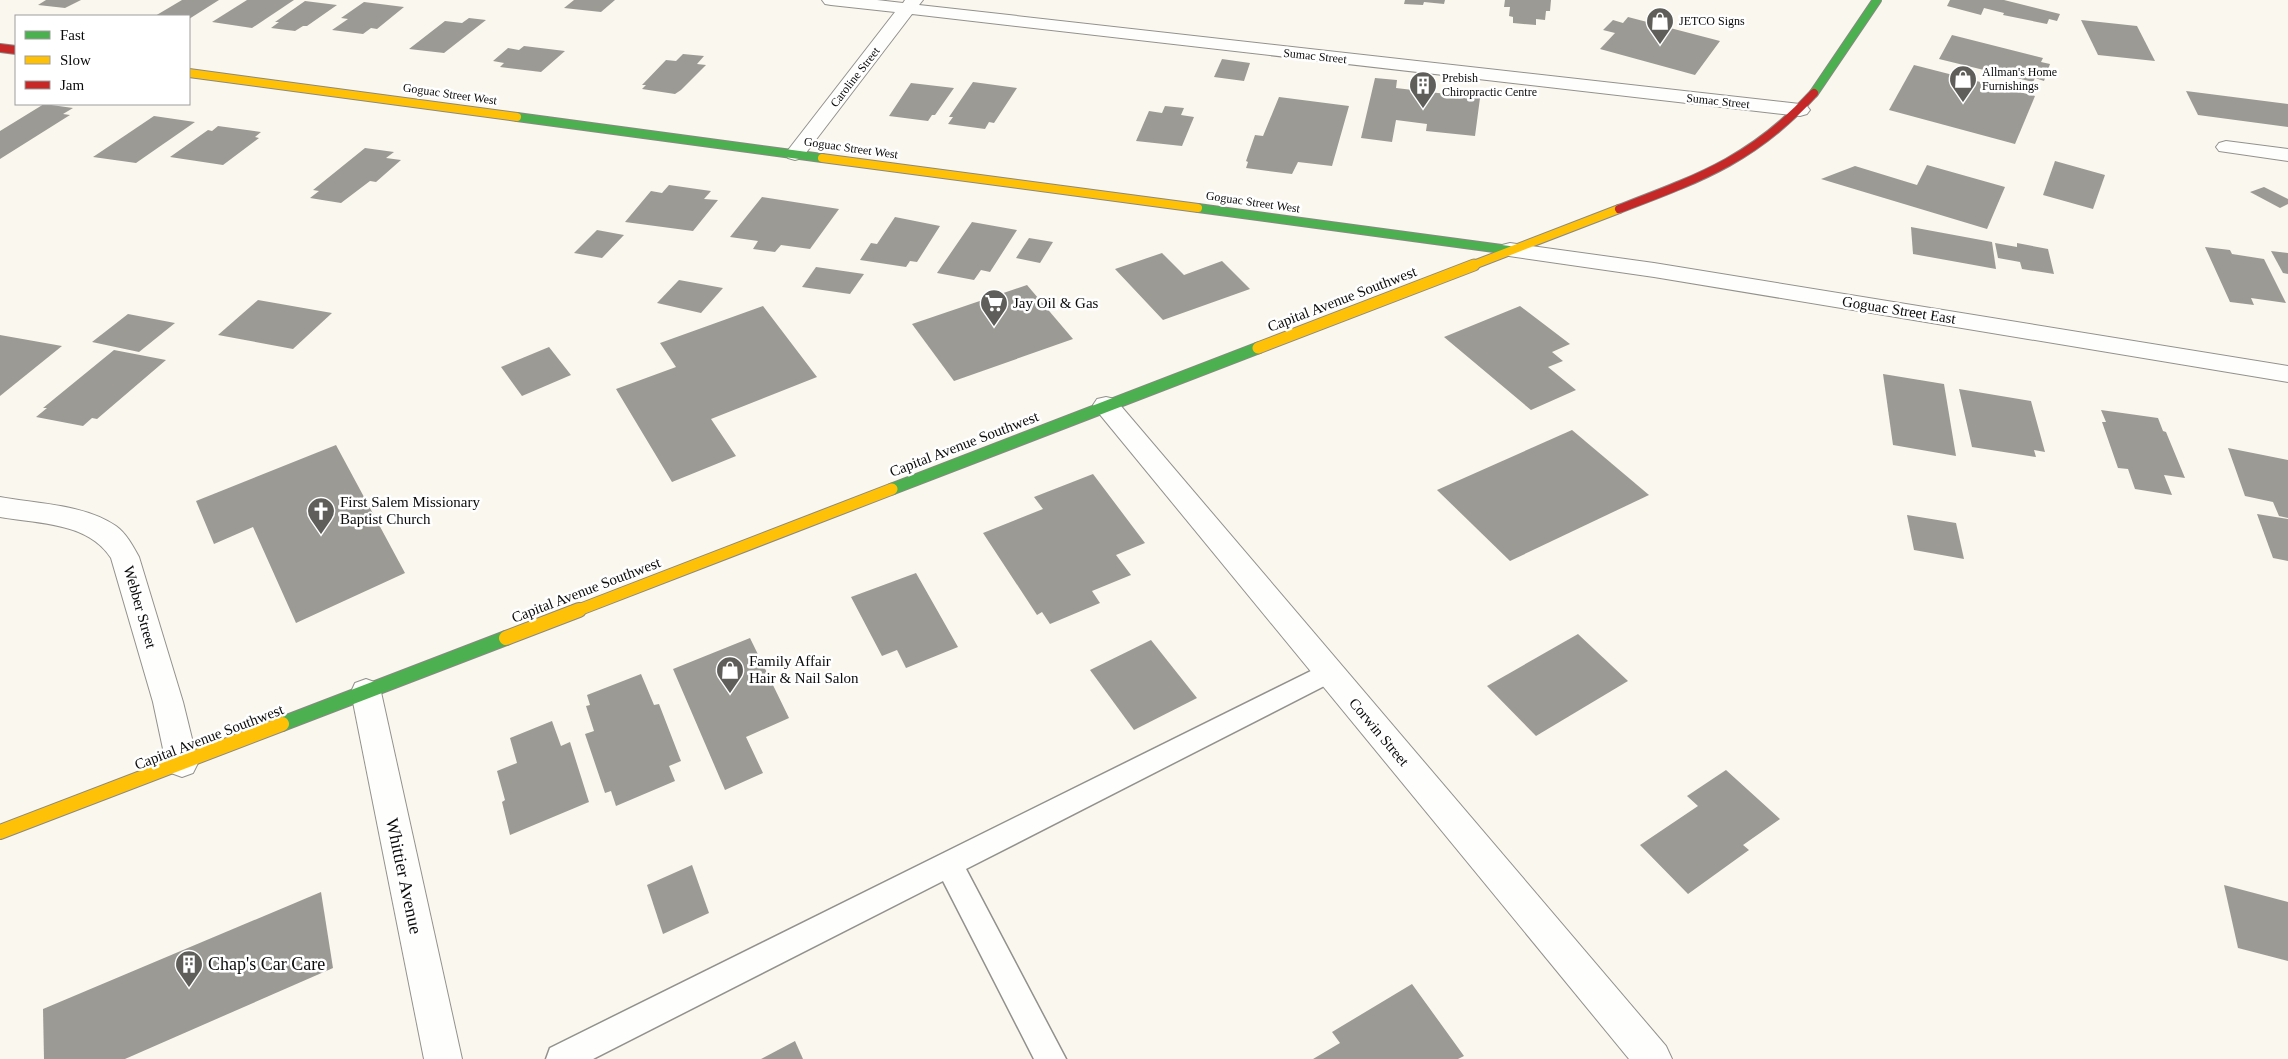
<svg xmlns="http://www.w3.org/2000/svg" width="2288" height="1059" font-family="Georgia,serif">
<rect width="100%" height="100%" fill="#faf7ee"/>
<g fill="#9c9a94">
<polygon points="46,0 81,0 65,8 38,5"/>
<polygon points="182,0 219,0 189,19 189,16 155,16"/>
<polygon points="247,0 294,0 252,28 212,22"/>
<polygon points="574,0 615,0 601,12 564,8"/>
<polygon points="1405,0 1445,0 1444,4 1424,2 1423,5 1404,4"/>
<polygon points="1505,0 1551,0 1550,11 1546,11 1545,20 1536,19 1536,25 1513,23 1513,17 1509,16 1510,7 1504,7"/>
<polygon points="1950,0 2004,0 2060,14 2057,21 2049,19 2047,24 2003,15 2004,13 1984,8 1981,15 1947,6"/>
<polygon points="305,1 337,5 307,26 303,26 295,31 271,28 279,22 275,22"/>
<polygon points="364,2 404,7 377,29 371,28 363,34 332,30 348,19 341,18"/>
<polygon points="1628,17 1720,41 1695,75 1600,49 1615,33 1603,30 1613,20 1623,23"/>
<polygon points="469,18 486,20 444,53 409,49 445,21 462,23"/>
<polygon points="2081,20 2137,26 2155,61 2098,55"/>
<polygon points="1952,35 2043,58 2041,62 2050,64 2044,81 2035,78 2033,82 1939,59"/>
<polygon points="524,46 565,51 541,72 500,67 504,63 493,61 508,48 519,50"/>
<polygon points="683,54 704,56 697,64 706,65 681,90 675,94 642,89 646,85 642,85 666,60 676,61"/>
<polygon points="1222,59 1250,63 1244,81 1214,77"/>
<polygon points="1914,65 2035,96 2015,144 1889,110"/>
<polygon points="1375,78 1397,80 1396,88 1480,98 1475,136 1426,131 1427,124 1396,120 1392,142 1361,138"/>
<polygon points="973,82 1017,88 994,123 989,122 985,129 948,124 953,117 949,117"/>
<polygon points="911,83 954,88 935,115 932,115 928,121 889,116"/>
<polygon points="2186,91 2288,104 2288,127 2198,115"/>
<polygon points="1279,97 1349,106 1332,166 1298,162 1292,174 1246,168 1248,162 1246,161 1255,135 1263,136"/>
<polygon points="44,104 73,108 63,114 70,115 0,159 0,131"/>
<polygon points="1165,106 1184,108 1181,115 1194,117 1182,146 1136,141 1149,111 1162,113"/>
<polygon points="154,116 195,122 136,163 93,157"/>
<polygon points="218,126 261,132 255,137 259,138 223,165 170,157 208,130 212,131"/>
<polygon points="365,148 394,152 386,158 401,160 376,182 370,181 341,203 310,198 319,191 313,190"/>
<polygon points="2055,161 2105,175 2093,209 2043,195"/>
<polygon points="1927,165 2005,187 1987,229 1821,179 1855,166 1917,185"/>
<polygon points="669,185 711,191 704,199 718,200 693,231 625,222 651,191 662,193"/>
<polygon points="2264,187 2288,199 2288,204 2280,208 2250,192"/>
<polygon points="762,197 839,209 810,249 781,245 775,252 753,249 758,241 730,237"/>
<polygon points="895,217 940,226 917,262 910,261 906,267 860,260 871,243 877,244"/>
<polygon points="972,222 1017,230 990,272 981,270 974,280 937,273"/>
<polygon points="1911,227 1992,242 1996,269 1913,254"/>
<polygon points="597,230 624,235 602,258 574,253"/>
<polygon points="1029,238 1053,242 1040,263 1016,258"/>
<polygon points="1995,243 2017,247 2017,243 2048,249 2054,274 2022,269 2020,262 1998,258"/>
<polygon points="2205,247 2230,250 2232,254 2264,259 2286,303 2251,298 2254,305 2230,302"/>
<polygon points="2271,251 2288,253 2288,274 2283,273"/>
<polygon points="1162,253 1184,275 1222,261 1250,289 1163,320 1115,269"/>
<polygon points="816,267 864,274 850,294 802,287"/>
<polygon points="679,280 723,288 701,313 657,303"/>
<polygon points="1027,285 1073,339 954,381 912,324"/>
<polygon points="258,300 332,313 293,349 218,335"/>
<polygon points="763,306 817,377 711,419 736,456 672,482 616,389 676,367 660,343"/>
<polygon points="1520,306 1570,344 1552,352 1563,361 1548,367 1576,390 1531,410 1444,337"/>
<polygon points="128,314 175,323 139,352 92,342"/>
<polygon points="0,335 62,346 0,396"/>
<polygon points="549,347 571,375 522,396 501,367"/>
<polygon points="114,350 166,360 97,419 92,418 83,426 36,417 47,408 43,408"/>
<polygon points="1883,374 1944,384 1956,456 1893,445"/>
<polygon points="1959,389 2031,401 2045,452 2034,450 2036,457 1972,447"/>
<polygon points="2101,410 2158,418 2163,431 2166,432 2185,478 2164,475 2172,495 2135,489 2128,469 2118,468 2102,422 2106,422"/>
<polygon points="1572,430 1649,495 1510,561 1437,490"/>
<polygon points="336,445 405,573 296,623 253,527 214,544 196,501"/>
<polygon points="2228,448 2288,460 2288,518 2279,516 2273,502 2245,496"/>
<polygon points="1093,474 1145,543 1116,555 1131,575 1092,591 1100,603 1050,624 1042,612 1037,615 983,533 1043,509 1034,497"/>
<polygon points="2257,514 2288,519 2288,561 2273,558"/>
<polygon points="1907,515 1956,523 1964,559 1914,550"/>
<polygon points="916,573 958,647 906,668 897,650 882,656 851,597"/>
<polygon points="1578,634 1628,681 1536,736 1487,686"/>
<polygon points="750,638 789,718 746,737 763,773 725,790 673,669"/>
<polygon points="1151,640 1197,698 1134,730 1090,670"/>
<polygon points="641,674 654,705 659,704 681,761 669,766 675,781 616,806 611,791 605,793 585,734 594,731 586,706 590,705 587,695"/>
<polygon points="552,721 561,746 570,742 589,802 510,835 502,802 505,800 497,771 517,763 510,738"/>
<polygon points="1726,770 1780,819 1743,845 1749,850 1688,894 1640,845 1698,806 1687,796"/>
<polygon points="692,865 709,913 663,934 647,885"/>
<polygon points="2224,885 2288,902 2288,961 2238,948"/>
<polygon points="321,892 333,968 125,1059 44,1059 43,1009"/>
<polygon points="1412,984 1464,1056 1458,1059 1313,1059 1340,1043 1332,1032"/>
<polygon points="795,1041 803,1059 761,1059"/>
</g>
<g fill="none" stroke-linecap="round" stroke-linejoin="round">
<g stroke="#93918d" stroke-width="3">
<polygon id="lane" points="1329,662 1338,665 1341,672 1338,679 966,869 1066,1059 1034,1059 943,881 593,1059 546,1059 550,1048"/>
</g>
<g stroke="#93918d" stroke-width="2">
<g id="street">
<polygon points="822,0 877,0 903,3 905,0 923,0 919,5 1800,104 1807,106 1810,110 1807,114 1800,116 912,14 802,158 795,160 788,158 785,154 895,12 831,5 825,4"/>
<polygon points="2226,141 2288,149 2288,161 2219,151 2216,147 2219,143"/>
<polygon points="1510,243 1654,263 2288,366 2288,382 1654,277 1502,255 1499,250 1502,245"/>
<polygon points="1106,397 1115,399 1666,1046 1672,1059 1629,1059 1097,411 1093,405 1097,399"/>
<path d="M 0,497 C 37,504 84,504 116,526 C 126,533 133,546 139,557 L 183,702 L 198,763 L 193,773 L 182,777 L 171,773 L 166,763 L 153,702 L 111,558 C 88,522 39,524 0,517 Z"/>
<polygon points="366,679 377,683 381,692 462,1059 424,1059 351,692 355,683"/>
</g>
</g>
<g stroke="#898884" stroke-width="10">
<g id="fast-far2">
<polyline points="1814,93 1877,0"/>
<polyline points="517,117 822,158"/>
<polyline points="1198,208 1509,250"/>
</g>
</g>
<g stroke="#898884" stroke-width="13">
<polyline id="fast-far1" points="892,489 1258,348"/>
</g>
<g stroke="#898884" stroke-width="16">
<polyline id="fast" points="282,724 506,638"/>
</g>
<g stroke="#898884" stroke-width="10">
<g id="slow-far2">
<polyline points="189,73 517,117"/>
<polyline points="822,158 1198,208"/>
<polyline points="1471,266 1619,209"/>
</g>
</g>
<g stroke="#898884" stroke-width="13">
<g id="slow-far1">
<polyline points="1258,348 1474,265"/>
<polyline points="576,611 892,489"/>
</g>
</g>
<g stroke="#898884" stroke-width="16">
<g id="slow">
<polyline points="506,638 579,610"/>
<polyline points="0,832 282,724"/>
</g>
</g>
<g stroke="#898884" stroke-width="10">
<g id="jam">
<polyline points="0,48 16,50"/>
<path d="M 1619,209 C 1700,178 1754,159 1814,93"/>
</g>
</g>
<use href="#lane" fill="#fefefc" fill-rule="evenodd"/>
<use href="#street" fill="#fefefc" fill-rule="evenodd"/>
<use href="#fast-far2" stroke="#4caf50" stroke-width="8"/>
<use href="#fast-far1" stroke="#4caf50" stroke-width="11"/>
<use href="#fast" stroke="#4caf50" stroke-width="14"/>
<use href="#slow-far2" stroke="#ffc107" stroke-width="8"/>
<use href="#slow-far1" stroke="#ffc107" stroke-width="11"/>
<use href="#slow" stroke="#ffc107" stroke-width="14"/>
<use href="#jam" stroke="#c62828" stroke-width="8"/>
</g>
<defs>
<g id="shop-pin" transform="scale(1.4375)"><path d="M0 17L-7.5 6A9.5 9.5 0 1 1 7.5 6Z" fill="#5f5e5a" stroke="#fff"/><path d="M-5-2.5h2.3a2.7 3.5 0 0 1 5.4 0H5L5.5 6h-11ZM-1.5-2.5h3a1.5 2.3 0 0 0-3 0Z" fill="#fff"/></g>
<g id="building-pin" transform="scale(1.4375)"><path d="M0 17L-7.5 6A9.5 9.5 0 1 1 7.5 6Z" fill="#5f5e5a" stroke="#fff"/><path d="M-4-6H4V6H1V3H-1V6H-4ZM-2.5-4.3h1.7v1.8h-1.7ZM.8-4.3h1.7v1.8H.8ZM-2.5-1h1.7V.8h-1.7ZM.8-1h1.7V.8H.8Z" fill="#fff"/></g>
<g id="supermarket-pin" transform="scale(1.4375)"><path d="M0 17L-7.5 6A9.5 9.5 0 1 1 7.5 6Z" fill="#5f5e5a" stroke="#fff"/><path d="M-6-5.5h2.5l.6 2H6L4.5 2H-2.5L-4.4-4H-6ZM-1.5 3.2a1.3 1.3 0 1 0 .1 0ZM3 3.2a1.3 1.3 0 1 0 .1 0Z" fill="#fff"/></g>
<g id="church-pin" transform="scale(1.4375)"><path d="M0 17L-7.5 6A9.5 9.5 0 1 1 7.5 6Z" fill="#5f5e5a" stroke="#fff"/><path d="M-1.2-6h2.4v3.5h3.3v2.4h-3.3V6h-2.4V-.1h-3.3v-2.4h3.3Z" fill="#fff"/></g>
</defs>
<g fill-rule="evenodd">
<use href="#shop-pin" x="1660" y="21"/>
<use href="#shop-pin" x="1963" y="79"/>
<use href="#building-pin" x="1423" y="85"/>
<use href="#supermarket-pin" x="994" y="303"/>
<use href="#church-pin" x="321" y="511"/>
<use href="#shop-pin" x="730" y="670"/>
<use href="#building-pin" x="189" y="964"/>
</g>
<g text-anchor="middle" stroke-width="5" stroke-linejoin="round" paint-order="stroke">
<g font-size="12" fill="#0b0b0b" stroke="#fff" text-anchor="start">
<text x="1679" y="25">JETCO Signs</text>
<text x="1982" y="76">Allman's Home<tspan x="1982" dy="14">Furnishings</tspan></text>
<text x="1442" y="82">Prebish<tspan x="1442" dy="14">Chiropractic Centre</tspan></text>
</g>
<g font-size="12" fill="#0b0b0b" stroke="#fff">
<text transform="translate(1315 56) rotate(6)" y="4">Sumac Street</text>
<text transform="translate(855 77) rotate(-52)" y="4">Caroline Street</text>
<text transform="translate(450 94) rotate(8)" y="4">Goguac Street West</text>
<text transform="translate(1718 101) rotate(6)" y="4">Sumac Street</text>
<text transform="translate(851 148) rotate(8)" y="4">Goguac Street West</text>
<text transform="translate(1253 202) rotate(8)" y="4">Goguac Street West</text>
</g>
<g font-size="15" fill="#0b0b0b" stroke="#fff">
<text transform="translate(1342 299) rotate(-21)" y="5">Capital Avenue Southwest</text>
<text transform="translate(1899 310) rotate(9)" y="5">Goguac Street East</text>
<text transform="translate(964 444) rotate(-21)" y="5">Capital Avenue Southwest</text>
<text transform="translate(586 590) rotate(-21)" y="5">Capital Avenue Southwest</text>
<text transform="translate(140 607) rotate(74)" y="5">Webber Street</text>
<text transform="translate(1379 732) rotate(50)" y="5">Corwin Street</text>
<text transform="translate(209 737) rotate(-21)" y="5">Capital Avenue Southwest</text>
</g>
<g font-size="15" fill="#0b0b0b" stroke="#fff" text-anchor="start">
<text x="1013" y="308">Jay Oil &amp; Gas</text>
<text x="340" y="507">First Salem Missionary<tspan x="340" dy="17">Baptist Church</tspan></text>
<text x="749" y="666">Family Affair<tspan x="749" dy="17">Hair &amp; Nail Salon</tspan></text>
</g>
<g font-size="18" fill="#0b0b0b" stroke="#fff">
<text transform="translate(404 876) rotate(78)" y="6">Whittier Avenue</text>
</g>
<g font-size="18" fill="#0b0b0b" stroke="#fff" text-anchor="start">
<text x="208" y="970">Chap's Car Care</text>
</g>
</g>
<rect x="15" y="15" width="175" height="90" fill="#ffffff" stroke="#9d9d9d"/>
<rect x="25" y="31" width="25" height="8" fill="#4caf50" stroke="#9d9d9d"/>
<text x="60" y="40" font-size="15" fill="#0b0b0b">Fast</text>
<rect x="25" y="56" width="25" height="8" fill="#ffc107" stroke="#9d9d9d"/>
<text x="60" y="65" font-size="15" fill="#0b0b0b">Slow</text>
<rect x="25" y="81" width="25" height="8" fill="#c62828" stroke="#9d9d9d"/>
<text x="60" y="90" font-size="15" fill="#0b0b0b">Jam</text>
</svg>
